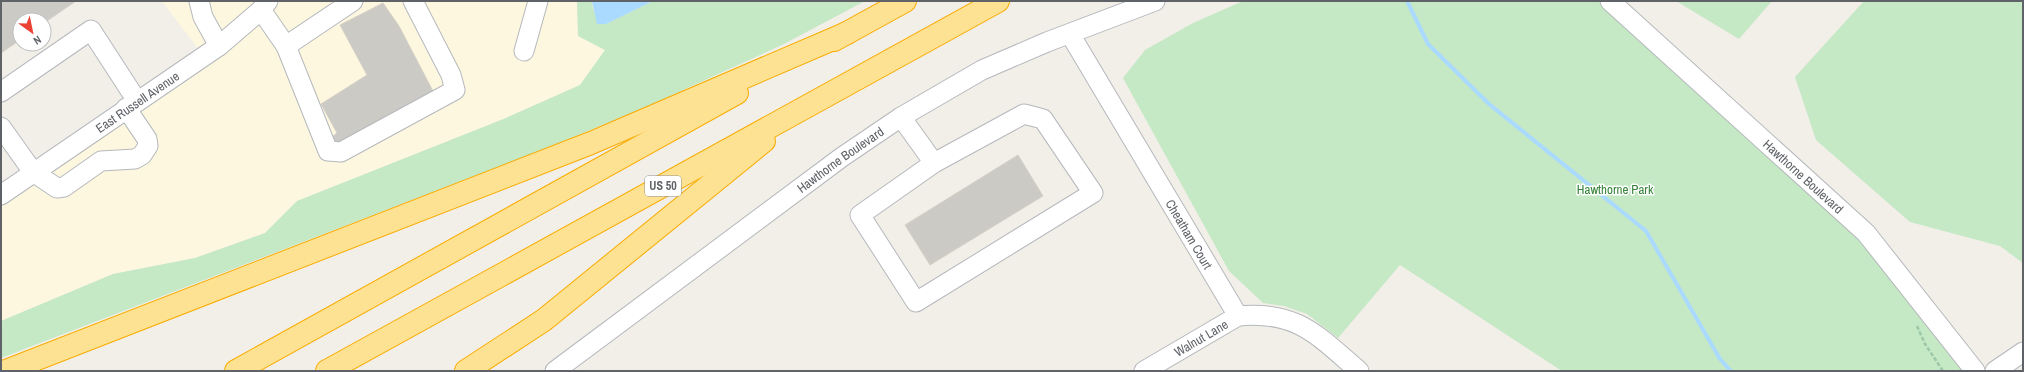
<svg xmlns="http://www.w3.org/2000/svg" width="2024" height="372" font-family="'Archivo Narrow',sans-serif">
<rect width="100%" height="100%" fill="#f1efe8"/>
<g fill="#fef7e0">
<polygon points="162,1 268,1 200,51"/>
<polygon points="280,1 577,1 578,36 605,50 580,85 506,118 297,201 265,233 195,258 113,274 1,321 1,203 248,32"/>
</g>
<g fill="#c5e8c5">
<polygon points="577,1 592,1 593,9 606,24 653,1 865,1 782,45 648,106 542,150 1,358 1,321 113,274 195,258 265,233 297,201 506,118 580,85 605,50 578,36"/>
<polygon points="1243,1 1613,1 1877,251 1971,371 1562,371 1400,265 1338,338 1307,314 1284,306 1263,303 1229,271 1123,78 1145,50 1193,23"/>
<polygon points="1676,1 1772,1 1739,39"/>
<polygon points="1864,1 2023,1 2023,263 2000,246 1910,222 1816,140 1795,77"/>
</g>
<polygon fill="#aadaff" points="592,1 653,1 606,24 597,24"/>
<g fill="none" stroke-linecap="round" stroke-linejoin="round">
<polyline stroke="#aadaff" stroke-width="4" points="1407,1 1428,44 1489,104 1646,231 1720,359 1731,371"/>
</g>
<g fill="#cccac5" stroke="#d6d1c6">
<polygon points="1,1 76,1 44,23 44,20 20,20 20,40 1,53"/>
<polygon points="383,3 399,26 435,95 333,148 327,141 337,133 321,104 367,75 340,25"/>
<polygon points="1018,155 1043,196 930,265 905,225"/>
</g>
<g fill="none" stroke-linecap="round" stroke-linejoin="round">
<g stroke="#b5b8bc" stroke-width="21">
<g id="minor">
<polyline points="199,1 203,17 219,46"/>
<path id="s1" d="M 1610,1 L 1866,233 L 1975,371"/>
<polyline points="261,10 286,46 328,151 341,152 455,90 451,75 413,1"/>
<path id="s2" d="M 1070,34 L 1238,316 C 1297,310 1318,336 1359,371"/>
<polyline points="286,46 353,1"/>
<polyline points="524,51 538,1"/>
<polyline points="1,92 91,30 137,101"/>
<polyline points="901,117 934,163 860,215 916,302 1093,193 1043,119 1024,114 934,163"/>
<polyline points="1,127 33,172 57,188 64,187 101,161 135,159 142,155 148,146 147,139 126,108"/>
<path id="s3" d="M 1,195 L 219,46 L 261,10 L 268,1"/>
<path id="s4" d="M 555,371 L 842,157 L 901,117 L 982,70 L 1047,42 L 1155,1"/>
<path id="s5" d="M 1144,371 L 1238,316"/>
<polyline points="1995,371 2023,352"/>
</g>
</g>
<g stroke="#f9ab00" stroke-width="24">
<g id="highway">
<polyline points="834,40 905,1"/>
<polyline points="6,371 591,143 847,33"/>
<polyline points="236,371 737,93"/>
<polyline points="327,371 998,1"/>
<polyline points="466,371 544,320 764,141"/>
</g>
</g>
<polyline stroke="#9cc7a9" stroke-width="2.5" stroke-dasharray="4 2" stroke-linecap="butt" points="1917,326 1925,344 1943,371"/>
<use href="#minor" stroke="#fff" stroke-width="19"/>
<use href="#highway" stroke="#fde293" stroke-width="22"/>
</g>
<g text-anchor="middle" stroke-width="3" stroke-linejoin="round" paint-order="stroke">
<rect fill="#fff" stroke="#8f9295" stroke-width="1" x="645" y="176" width="36" height="20" rx="3"/>
<g font-size="12" font-weight="bold" fill="#5f6368">
<text x="663" y="190">US 50</text>
</g>
<g font-size="13" fill="#5f6368" stroke="#fff">
<text dy="5" stroke="none"><textPath href="#s3" startOffset="165">East Russell Avenue</textPath></text>
<text dy="5" stroke="none"><textPath href="#s4" startOffset="355">Hawthorne Boulevard</textPath></text>
<text dy="5" stroke="none"><textPath href="#s1" startOffset="261">Hawthorne Boulevard</textPath></text>
<text dy="5" stroke="none"><textPath href="#s2" startOffset="233">Cheatham Court</textPath></text>
<text dy="5" stroke="none"><textPath href="#s5" startOffset="66">Walnut Lane</textPath></text>
</g>
<g font-size="13" fill="#348238" stroke="#fff">
<text x="1615" y="194">Hawthorne Park</text>
</g>
</g>
<rect width="2024" height="372" fill="none" stroke="#5f6368" stroke-width="4"/>
<g transform="translate(32 32) rotate(147)"><circle r="19" fill="#ffffff" stroke="#bfc1c3"/>
<path d="M0-3L7 15L0 10L-7 15Z" fill="#ea4335"/>
<text y="-6" font-size="11" font-weight="bold" text-anchor="middle" fill="#5f6368">N</text>
</g>
</svg>
